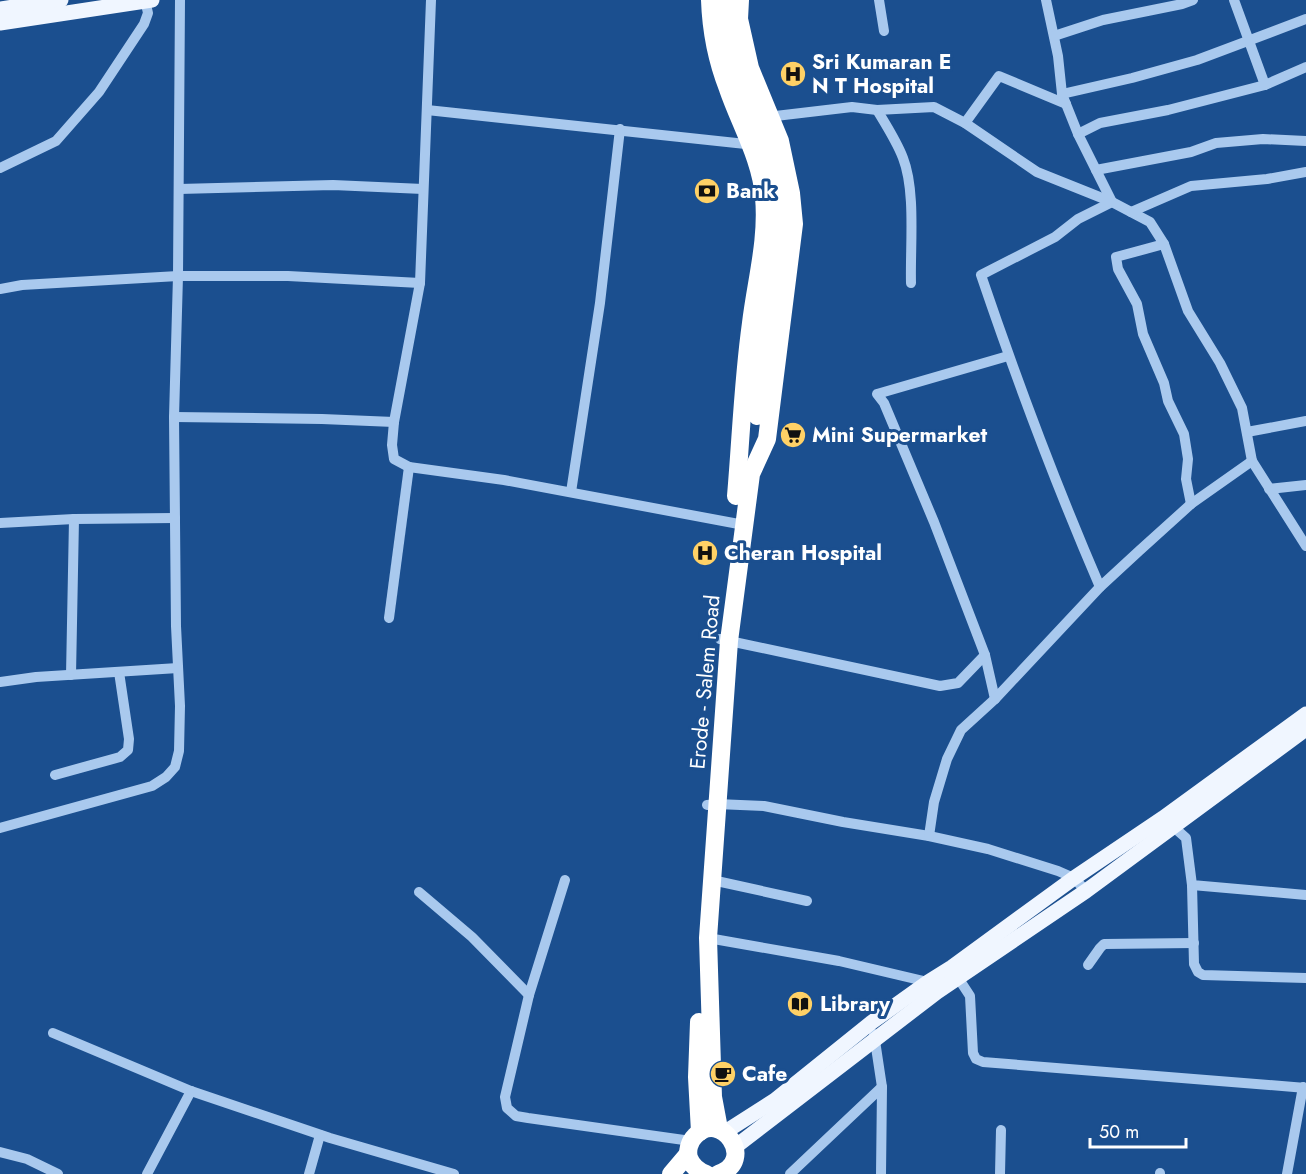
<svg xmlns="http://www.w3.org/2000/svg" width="1306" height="1174" font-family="Jost,sans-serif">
<rect width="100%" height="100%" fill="#1b4f8f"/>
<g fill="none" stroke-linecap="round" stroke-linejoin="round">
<g stroke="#a9c9ee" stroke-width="10">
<polyline points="431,0 420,283 394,422 392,445 394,459 409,467 504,480 744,525"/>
<polyline points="879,0 884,31"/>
<path d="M 1046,0 L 1058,56 L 1062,94 L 1078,134 L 1112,202 L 1078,219 L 1055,237 L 981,275 C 1017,381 1056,485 1100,587"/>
<polyline points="1234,0 1265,85"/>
<polyline points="1054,36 1103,20 1182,4 1193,0"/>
<polyline points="1062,94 1132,78 1197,60 1306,19"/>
<polyline points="427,110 755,145"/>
<path d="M 877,110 C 886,125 897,142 903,158 C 916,191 910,247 911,283"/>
<polyline points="767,117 852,107 877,110 934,107 965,123 1037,172 1112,202 1150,222 1164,244 1188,311 1220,363 1242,408 1252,461 1306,546"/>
<polyline points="965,123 999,76 1066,104"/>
<polyline points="1078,134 1100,123 1168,110 1265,85 1306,67"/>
<polyline points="0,168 56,141 99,92 144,24 148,13 145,0"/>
<polyline points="1096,170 1191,152 1216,143 1263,139 1306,141"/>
<polyline points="179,189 333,185 423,189"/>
<polyline points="1131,212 1191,186 1267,179 1306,172"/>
<polyline points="1164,244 1116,257 1118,269 1137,304 1143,334 1164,383 1168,401 1184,434 1188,459 1186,479 1191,504"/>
<polyline points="0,289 22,285 178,276 288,276 420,283"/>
<polyline points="174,417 322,419 394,422"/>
<polyline points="1247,432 1306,421"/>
<polyline points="1269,489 1306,485"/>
<polyline points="571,492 600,303 620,129"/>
<polyline points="0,523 74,519 175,518"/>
<polyline points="389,618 409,467"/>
<polyline points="720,639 940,686 958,683 985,655"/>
<polyline points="71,675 74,519"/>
<polyline points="0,682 36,677 178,668"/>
<polyline points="995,699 985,655 934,522 884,403 877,394 1008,356"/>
<polyline points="55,775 120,757 128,750 129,739 119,672"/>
<polyline points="707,805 717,804 764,806 843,822 929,836 988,849 1058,871 1074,878 1086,891"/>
<polyline points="1168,822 1186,838 1192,885 1306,895"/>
<polyline points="0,828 152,786 166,777 175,767 179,751 180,706 176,626 174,417 178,276 180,0"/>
<polyline points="929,836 934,802 947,759 961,730 995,699 1100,587 1139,551 1191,504 1252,461"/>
<polyline points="565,880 529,995 505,1097 507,1108 516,1116 528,1118 691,1141"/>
<polyline points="712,880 807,901"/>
<polyline points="1192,885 1194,964 1198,972 1203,975 1306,978"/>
<polyline points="419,892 472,937 529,995"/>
<polyline points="708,938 839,961 928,982"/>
<polyline points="1088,965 1100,948 1104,944 1194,943"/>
<polyline points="955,973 970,996 973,1053 976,1059 983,1062 1306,1088"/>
<polyline points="53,1033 191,1091 330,1138 454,1174"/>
<polyline points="874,1034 882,1087 881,1174"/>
<polyline points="0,1152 27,1159 58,1174"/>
<polyline points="147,1174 191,1091"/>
<polyline points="309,1174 320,1135"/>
<polyline points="790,1174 882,1087"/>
<polyline points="1000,1174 1001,1130"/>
<polyline points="1160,1174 1160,1173"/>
<polyline points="1287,1174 1303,1087"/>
</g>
<g stroke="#f0f6ff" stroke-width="15">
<polyline points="0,9 61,0"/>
<polyline points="0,23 152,0"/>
<polyline points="725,1132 775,1100 872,1022 928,982 952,967 1074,878 1163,818 1306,714"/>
<polyline points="735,1147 937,992 1086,891 1306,729"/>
</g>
<g stroke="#fff" stroke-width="18">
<path d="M 710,0 C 711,30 717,61 728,89 C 740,124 761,159 764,197 C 768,240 756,281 751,323 C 743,380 741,438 736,496"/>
<polyline points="757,416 777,248"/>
<polyline points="699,1022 697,1077 700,1132"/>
<polyline points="719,1129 713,1097 708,938 729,641 751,474 767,439 794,224 791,193 780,141 750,68 739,19 740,0"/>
<polyline points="671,1174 688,1154"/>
<path d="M 706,1174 C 698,1171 692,1166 689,1158 C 687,1151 689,1142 695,1136 C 720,1108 758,1161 718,1174"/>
</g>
<polyline stroke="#fff" stroke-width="18" points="724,0 736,69 773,171 777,206 777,248"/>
</g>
<defs>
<g id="hospital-disc" transform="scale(1.35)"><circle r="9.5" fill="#ffd166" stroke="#1b4f8f"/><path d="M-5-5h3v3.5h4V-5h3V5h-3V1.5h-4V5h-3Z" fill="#111"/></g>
<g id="bank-disc" transform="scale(1.35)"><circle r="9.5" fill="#ffd166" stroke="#1b4f8f"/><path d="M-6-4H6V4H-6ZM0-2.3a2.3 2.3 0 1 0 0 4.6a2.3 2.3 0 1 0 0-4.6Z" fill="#111"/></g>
<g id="supermarket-disc" transform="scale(1.35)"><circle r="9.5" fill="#ffd166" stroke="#1b4f8f"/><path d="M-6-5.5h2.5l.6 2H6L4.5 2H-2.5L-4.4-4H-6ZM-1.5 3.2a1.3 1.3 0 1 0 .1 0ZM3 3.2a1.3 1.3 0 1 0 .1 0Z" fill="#111"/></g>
<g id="library-disc" transform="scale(1.35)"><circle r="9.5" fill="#ffd166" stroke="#1b4f8f"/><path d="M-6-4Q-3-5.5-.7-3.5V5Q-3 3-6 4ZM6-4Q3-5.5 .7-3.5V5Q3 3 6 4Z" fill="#111"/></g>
<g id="cafe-disc" transform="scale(1.35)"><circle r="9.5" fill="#ffd166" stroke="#1b4f8f"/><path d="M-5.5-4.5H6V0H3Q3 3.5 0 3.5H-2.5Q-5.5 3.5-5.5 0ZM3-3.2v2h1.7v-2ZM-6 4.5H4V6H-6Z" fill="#111"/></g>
</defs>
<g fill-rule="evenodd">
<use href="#hospital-disc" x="793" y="74"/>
<use href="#bank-disc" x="707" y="191"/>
<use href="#supermarket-disc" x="793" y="435"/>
<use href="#hospital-disc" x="705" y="553"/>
<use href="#library-disc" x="800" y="1004"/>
<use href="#cafe-disc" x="723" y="1074"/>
</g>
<g text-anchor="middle" stroke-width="6" stroke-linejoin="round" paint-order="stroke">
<g font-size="21" font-weight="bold" fill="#fff" stroke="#1b4f8f" text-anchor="start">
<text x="812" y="69">Sri Kumaran E<tspan x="812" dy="24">N T Hospital</tspan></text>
<text x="726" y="198">Bank</text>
<text x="812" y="442">Mini Supermarket</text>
<text x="724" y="560">Cheran Hospital</text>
<text x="820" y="1011">Library</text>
<text x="742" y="1081">Cafe</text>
</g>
<g font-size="21" fill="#fff" stroke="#1b4f8f">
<text transform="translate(705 682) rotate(-85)" y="7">Erode - Salem Road</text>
</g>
</g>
<path d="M1090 1138v9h96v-9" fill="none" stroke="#ffffff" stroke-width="3"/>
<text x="1099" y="1138" font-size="18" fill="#ffffff" stroke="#1b4f8f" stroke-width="4.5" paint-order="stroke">50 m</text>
</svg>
